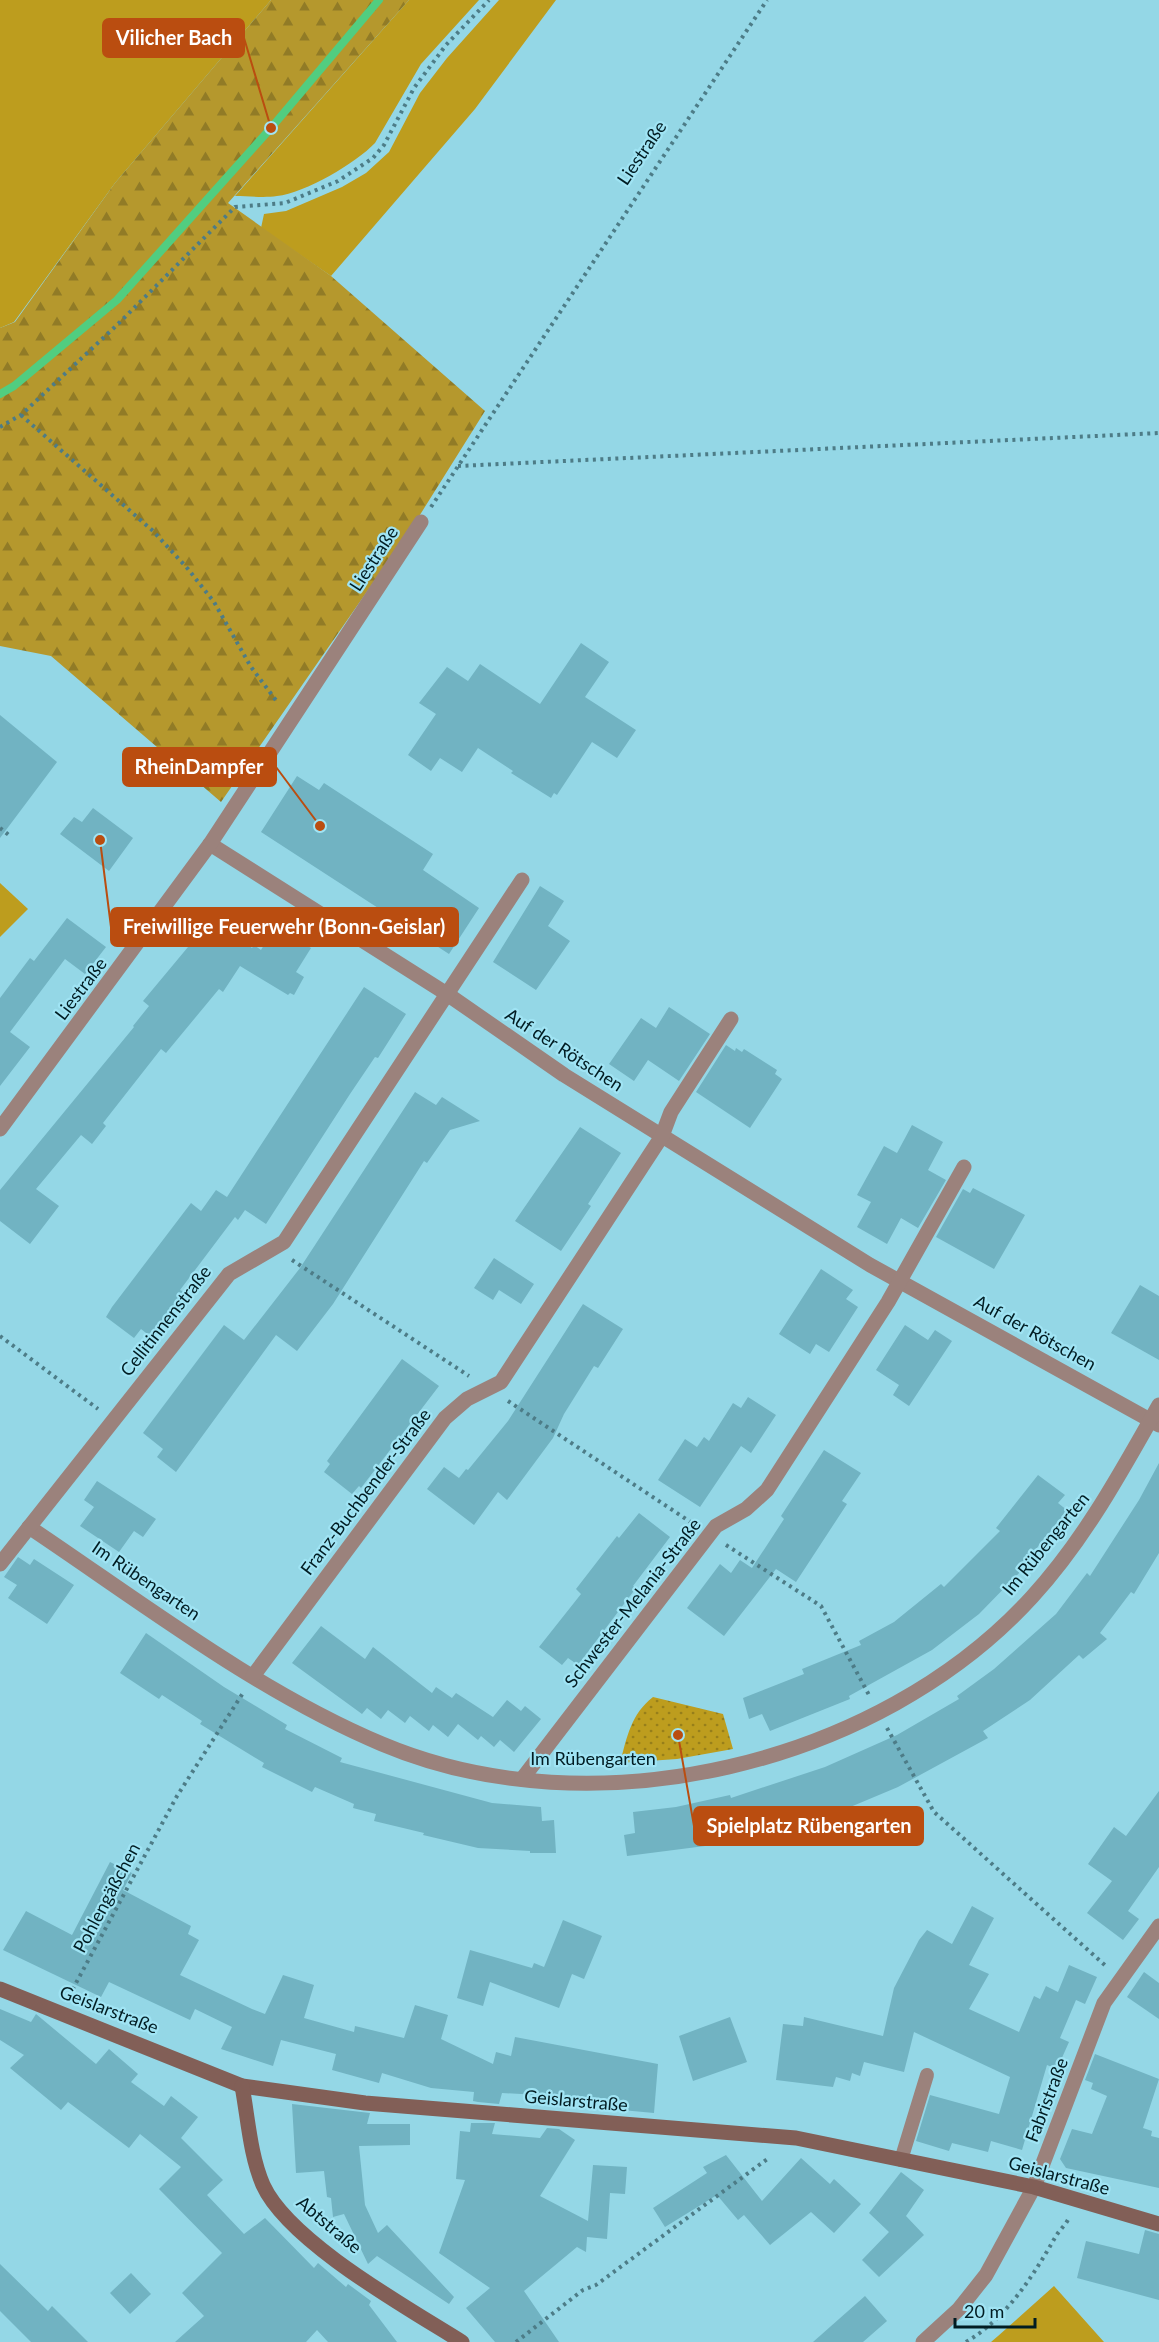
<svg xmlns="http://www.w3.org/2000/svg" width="1159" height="2342" font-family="Lato,sans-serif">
<defs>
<pattern id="forest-firs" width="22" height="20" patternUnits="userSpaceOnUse" patternTransform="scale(1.5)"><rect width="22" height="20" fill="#b5982d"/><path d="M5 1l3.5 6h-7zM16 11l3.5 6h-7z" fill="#917b26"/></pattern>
<pattern id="park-dots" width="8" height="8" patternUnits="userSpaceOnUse" patternTransform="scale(1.5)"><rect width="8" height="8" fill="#bd9d1e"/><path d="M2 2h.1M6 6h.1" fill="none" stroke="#977f1a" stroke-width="1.8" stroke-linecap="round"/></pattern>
</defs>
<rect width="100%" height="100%" fill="#94d7e6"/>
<g fill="#bd9d1e">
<polygon points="0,0 271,0 115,183 14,322 0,328"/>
<path d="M 409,0 L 479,0 L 421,64 L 375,143 C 356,163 305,193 277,196 C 264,198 248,196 235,196 Z"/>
<polygon points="499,0 556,0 475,109 331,276 261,228 264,214 286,211 342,187 366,173 389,152 420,93 447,58"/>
<polygon points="0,883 28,909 0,937"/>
<polygon points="1054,2286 1104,2342 991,2342 998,2336"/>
</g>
<polygon fill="url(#forest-firs)" points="271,0 409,0 228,203 331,276 485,411 418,518 221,802 51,656 0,646 0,328 15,322 115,183"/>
<path fill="url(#park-dots)" d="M 653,1697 L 723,1714 L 733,1749 L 677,1759 L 620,1763 C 627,1737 631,1714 653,1697 Z"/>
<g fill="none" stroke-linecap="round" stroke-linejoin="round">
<polyline stroke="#51cd80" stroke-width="8" points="0,394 14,386 117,300 271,128 379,0"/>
</g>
<g fill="#71b3c2">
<polygon points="581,643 609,662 585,697 636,730 617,758 592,742 557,795 554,793 551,798 511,773 513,771 478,748 462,772 440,758 431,771 408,755 436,714 419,703 447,667 468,681 480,664 540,704"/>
<polygon points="0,715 57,762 0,838"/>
<polygon points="297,776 319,790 324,783 433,854 423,870 479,908 449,954 261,832"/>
<polygon points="93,808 133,838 109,871 60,834 74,817 82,822"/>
<polygon points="540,886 564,901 548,926 570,941 536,990 493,962"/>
<polygon points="213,917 252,948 254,945 261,950 275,926 311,948 296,972 304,977 294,995 290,993 288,995 240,966 223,992 219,989 166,1053 161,1049 103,1123 106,1126 92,1144 81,1135 36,1189 59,1206 30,1244 0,1221 0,1190 134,1027 133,1026 149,1006 143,1001"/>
<polygon points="67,918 106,947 85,974 65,959 10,1032 30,1047 0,1086 0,998 30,958 34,961"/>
<polygon points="364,987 406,1014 378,1058 375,1057 350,1094 266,1224 245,1210 238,1220 235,1217 180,1290 184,1292 150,1336 141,1329 134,1338 106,1317 112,1307 191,1203 201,1211 216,1190 227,1197"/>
<polygon points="669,1007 710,1034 679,1081 648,1060 634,1081 609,1064 641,1018 656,1028"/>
<polygon points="726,1045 735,1051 736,1048 742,1052 744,1049 777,1070 775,1074 782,1079 750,1128 696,1092"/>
<polygon points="415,1092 436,1105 442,1097 480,1121 450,1130 427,1163 424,1161 333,1304 297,1351 276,1335 176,1472 157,1457 163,1449 143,1433 224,1325 244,1340 300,1268"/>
<polygon points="912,1125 943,1142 928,1170 946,1180 918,1228 901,1218 887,1244 857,1227 871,1202 857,1195 884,1146 897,1153"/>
<polygon points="580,1127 621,1153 588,1204 591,1206 561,1251 515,1221"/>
<polygon points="973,1188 1025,1215 994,1269 936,1237 963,1189 970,1193"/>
<polygon points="494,1258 534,1284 521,1304 499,1290 493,1300 474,1288"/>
<polygon points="821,1269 853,1290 846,1299 858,1307 829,1352 816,1344 810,1354 779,1334"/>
<polygon points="1140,1285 1159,1296 1159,1360 1111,1333"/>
<polygon points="583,1304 623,1329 598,1368 594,1366 564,1414 553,1438 507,1500 498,1492 474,1525 427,1489 444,1467 459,1478 466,1469 468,1470 508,1421"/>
<polygon points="905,1325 928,1340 935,1330 952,1341 909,1406 893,1395 899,1385 876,1370"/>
<polygon points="402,1359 439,1386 361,1488 359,1486 352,1494 324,1472 330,1464 327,1461"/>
<polygon points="748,1397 776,1415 751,1453 741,1446 700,1507 658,1480 685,1439 697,1447 704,1437 709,1441 733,1403 741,1408"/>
<polygon points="824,1450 861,1473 842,1501 847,1504 796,1582 776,1569 724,1636 687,1608 720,1564 731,1573 740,1560 752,1568 784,1519 781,1516"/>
<polygon points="1159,1463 1159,1553 1134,1594 1131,1592 1100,1633 1107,1639 1083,1659 1079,1655 1030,1700 983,1731 988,1738 898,1787 836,1813 794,1826 794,1828 768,1836 705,1846 627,1856 624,1835 635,1833 633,1812 676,1807 730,1795 731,1798 825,1767 897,1735 959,1699 957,1696 994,1669 1056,1614 1087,1573 1090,1576 1139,1500"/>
<polygon points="1038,1475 1065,1495 1058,1503 1068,1511 1020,1568 1022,1570 979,1614 932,1650 849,1696 850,1699 770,1731 762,1714 749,1719 743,1698 804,1674 802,1669 861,1645 859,1641 894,1622 941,1584 944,1587 1000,1531 996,1528"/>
<polygon points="97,1481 156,1519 143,1537 134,1531 119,1552 80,1526 94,1507 84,1500"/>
<polygon points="639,1513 670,1537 633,1586 636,1588 578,1665 568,1658 562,1665 539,1647 581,1594 576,1589 617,1536 619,1538"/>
<polygon points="18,1557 30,1565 34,1559 74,1585 47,1624 8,1598 17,1585 4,1577"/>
<polygon points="321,1626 365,1659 373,1647 432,1693 436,1687 452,1698 456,1693 493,1717 507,1700 521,1711 525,1706 541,1719 514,1752 500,1740 494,1747 481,1736 478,1740 458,1724 448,1737 433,1725 429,1731 410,1716 405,1723 388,1710 381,1719 367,1708 362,1714 292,1663"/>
<polygon points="146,1633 224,1687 287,1725 285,1729 342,1758 340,1762 492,1803 541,1807 542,1821 554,1820 556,1853 530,1853 530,1851 478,1848 423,1835 424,1833 374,1821 376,1814 353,1808 354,1804 315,1787 312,1792 262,1767 264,1763 200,1724 202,1721 162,1695 159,1699 120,1673"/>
<polygon points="1159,1791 1159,1867 1128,1911 1139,1919 1123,1940 1087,1913 1112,1881 1088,1864 1114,1827 1126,1836"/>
<polygon points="110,1862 132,1873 123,1890 191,1926 188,1934 199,1940 180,1975 252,2009 265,2014 283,1975 314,1985 304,2018 354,2032 355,2026 404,2038 415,2005 448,2015 441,2039 493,2064 496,2052 511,2056 515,2037 658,2064 654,2113 611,2109 611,2099 502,2093 499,2104 478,2102 473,2101 474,2092 431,2088 382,2073 379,2083 332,2070 336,2054 281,2040 273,2066 221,2049 232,2027 195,2009 190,2020 109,1982 101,1997 3,1950 26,1911 72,1935"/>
<polygon points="972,1906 994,1918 969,1965 989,1974 969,2009 1019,2032 1034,1996 1040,1999 1046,1986 1058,1992 1069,1965 1097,1977 1085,2004 1076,2000 1060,2038 1069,2042 1057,2069 1047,2065 1022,2150 991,2141 988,2152 952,2143 949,2151 916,2141 930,2095 999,2114 1010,2077 914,2032 904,2072 864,2062 860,2076 852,2073 850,2081 836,2077 833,2087 776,2080 783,2024 803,2026 804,2017 883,2036 894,1988 919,1940 927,1930 952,1944"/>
<polygon points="563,1920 602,1936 584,1979 572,1974 559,2008 490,1982 483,2006 457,1998 470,1950 532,1968 534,1963 544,1967"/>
<polygon points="1144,1972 1159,1983 1159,2019 1127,1997"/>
<polygon points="0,2009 31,2022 36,2014 96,2064 109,2049 138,2074 131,2082 164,2106 171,2096 198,2117 181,2138 223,2180 207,2195 244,2234 265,2218 314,2268 318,2263 346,2287 348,2284 371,2301 369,2305 397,2342 328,2342 317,2330 306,2342 175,2342 204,2316 182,2293 222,2253 159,2189 181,2167 140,2134 129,2148 68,2102 61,2110 10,2068 24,2055 0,2040"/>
<polygon points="730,2017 747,2062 693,2081 679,2036"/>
<polygon points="1095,2054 1159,2079 1143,2128 1152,2131 1151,2136 1159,2138 1159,2188 1066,2168 1060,2159 1072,2129 1092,2134 1107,2096 1091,2089 1093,2083 1085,2080"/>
<polygon points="292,2104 370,2113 367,2124 410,2124 410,2145 359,2146 365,2205 378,2233 387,2225 454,2297 449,2304 377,2256 368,2264 344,2214 333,2217 331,2198 327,2197 324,2171 296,2173"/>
<polygon points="471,2123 495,2123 492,2134 540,2138 547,2128 559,2129 575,2140 540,2196 588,2221 593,2165 627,2167 625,2194 610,2193 607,2239 587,2237 586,2252 577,2247 524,2291 559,2342 495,2342 466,2308 490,2288 439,2253 465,2180 456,2179 460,2131 470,2132"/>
<polygon points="726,2155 762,2201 801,2158 830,2184 834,2179 861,2204 834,2233 811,2212 770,2245 744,2215 738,2220 717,2195 665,2227 653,2208 707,2173 703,2167"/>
<polygon points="901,2172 924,2190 906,2216 924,2235 879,2277 862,2260 889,2232 869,2213"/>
<polygon points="1145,2230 1159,2234 1159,2300 1077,2278 1086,2241 1139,2254"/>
<polygon points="0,2264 48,2311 52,2306 88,2342 31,2342 0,2311"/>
<polygon points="131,2273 151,2294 130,2314 110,2293"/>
<polygon points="865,2296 887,2321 863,2342 813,2342"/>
</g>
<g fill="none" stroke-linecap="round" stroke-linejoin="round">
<g stroke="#4d7c87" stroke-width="4" stroke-dasharray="3 4.5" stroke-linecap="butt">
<polyline points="21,415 153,531 188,569 214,602 251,667 278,703"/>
<polyline points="0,427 21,415 117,325 235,207 285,203 338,181 373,158 384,145 414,88 446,45 489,0"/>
<polyline points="458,466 1159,433"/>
<polyline points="431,507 767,0"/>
<polyline points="0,828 10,836"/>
<polyline points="292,1260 469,1376"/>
<polyline points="0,1336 98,1409"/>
<polyline points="508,1401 692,1523"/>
<polyline points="726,1545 821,1606 869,1695"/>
<polyline points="887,1728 934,1812 1107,1967"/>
<polyline points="69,1996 177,1796 243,1693"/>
<polyline points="516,2342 583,2290 596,2285 770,2157"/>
<path d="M 966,2342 C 1007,2318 1033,2276 1056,2236 C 1060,2229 1067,2224 1069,2217"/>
</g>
<polyline stroke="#9b827c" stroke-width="14" points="901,2160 927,2075"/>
<g stroke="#9b827c" stroke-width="15">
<polyline points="210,844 447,994 564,1075 870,1265 1159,1425"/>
<polyline points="0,1129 210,844 421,522"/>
<path d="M 29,1527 C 141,1602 258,1692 382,1744 C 593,1833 879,1765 1032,1597 C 1085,1539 1121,1472 1159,1405"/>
<polyline points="0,1564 229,1274 284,1242 522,880"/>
<polyline points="253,1676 445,1418 467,1399 501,1382 662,1136 671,1112 731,1019"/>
<polyline points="522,1779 716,1526 746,1509 767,1490 888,1302 964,1167"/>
<polyline points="923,2342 959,2309 986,2275 1034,2187 1104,2003 1159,1926"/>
</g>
<g stroke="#825f57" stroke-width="15">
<polyline points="0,1989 242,2086 365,2103 796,2138 1034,2187 1159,2224"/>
<path d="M 242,2086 C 248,2118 250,2155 263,2185 C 289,2242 408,2308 462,2342"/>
</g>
</g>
<g text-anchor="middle" stroke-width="4.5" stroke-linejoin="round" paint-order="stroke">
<g font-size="18" fill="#011c22" stroke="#a0e4f4">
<text transform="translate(642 153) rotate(-56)" y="6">Liestraße</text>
<text transform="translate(374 559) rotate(-57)" y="6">Liestraße</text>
<text transform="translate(81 989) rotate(-53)" y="6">Liestraße</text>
<text transform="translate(564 1050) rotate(33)" y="6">Auf der Rötschen</text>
<text transform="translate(166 1321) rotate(-52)" y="6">Cellitinnenstraße</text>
<text transform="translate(1035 1333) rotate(29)" y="6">Auf der Rötschen</text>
<text transform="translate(366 1492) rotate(-53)" y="6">Franz-Buchbender-Straße</text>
<text transform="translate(1046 1544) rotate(-51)" y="6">Im Rübengarten</text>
<text transform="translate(146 1581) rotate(34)" y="6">Im Rübengarten</text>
<text transform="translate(633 1603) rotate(-52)" y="6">Schwester-Melania-Straße</text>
<text x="593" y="1765">Im Rübengarten</text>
<text transform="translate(107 1898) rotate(-62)" y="6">Pohlengäßchen</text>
<text transform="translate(109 2010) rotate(21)" y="6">Geislarstraße</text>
<text transform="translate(1047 2100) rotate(-69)" y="6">Fabristraße</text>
<text transform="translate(576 2101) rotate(5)" y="6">Geislarstraße</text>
<text transform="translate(1059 2176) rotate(15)" y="6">Geislarstraße</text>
<text transform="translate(329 2225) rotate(40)" y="6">Abtstraße</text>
</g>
</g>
<path fill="none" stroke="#ba4d10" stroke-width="2" d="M271 128L244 38M320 826L276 767M100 840L111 927M678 1735L694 1826"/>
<g fill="#ba4d10" stroke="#a0e4f4" stroke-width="2">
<circle cx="271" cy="128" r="6"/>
<circle cx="320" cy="826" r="6"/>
<circle cx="100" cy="840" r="6"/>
<circle cx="678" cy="1735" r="6"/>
</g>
<g fill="#ba4d10" stroke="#ba4d10" stroke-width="2">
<rect x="103" y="19" width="141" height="38" rx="6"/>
<rect x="123" y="748" width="153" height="38" rx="6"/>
<rect x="111" y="908" width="347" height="38" rx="6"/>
<rect x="694" y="1807" width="229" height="38" rx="6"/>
</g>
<g font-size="20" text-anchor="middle" font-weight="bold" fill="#fff">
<text x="174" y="45">Vilicher Bach</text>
<text x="199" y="774">RheinDampfer</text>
<text x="284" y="934">Freiwillige Feuerwehr (Bonn-Geislar)</text>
<text x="809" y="1833">Spielplatz Rübengarten</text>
</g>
<path d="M955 2318v9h80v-9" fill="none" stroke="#011c22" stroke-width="3"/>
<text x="964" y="2318" font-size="18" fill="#011c22" stroke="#a0e4f4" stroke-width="4.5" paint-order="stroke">20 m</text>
</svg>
